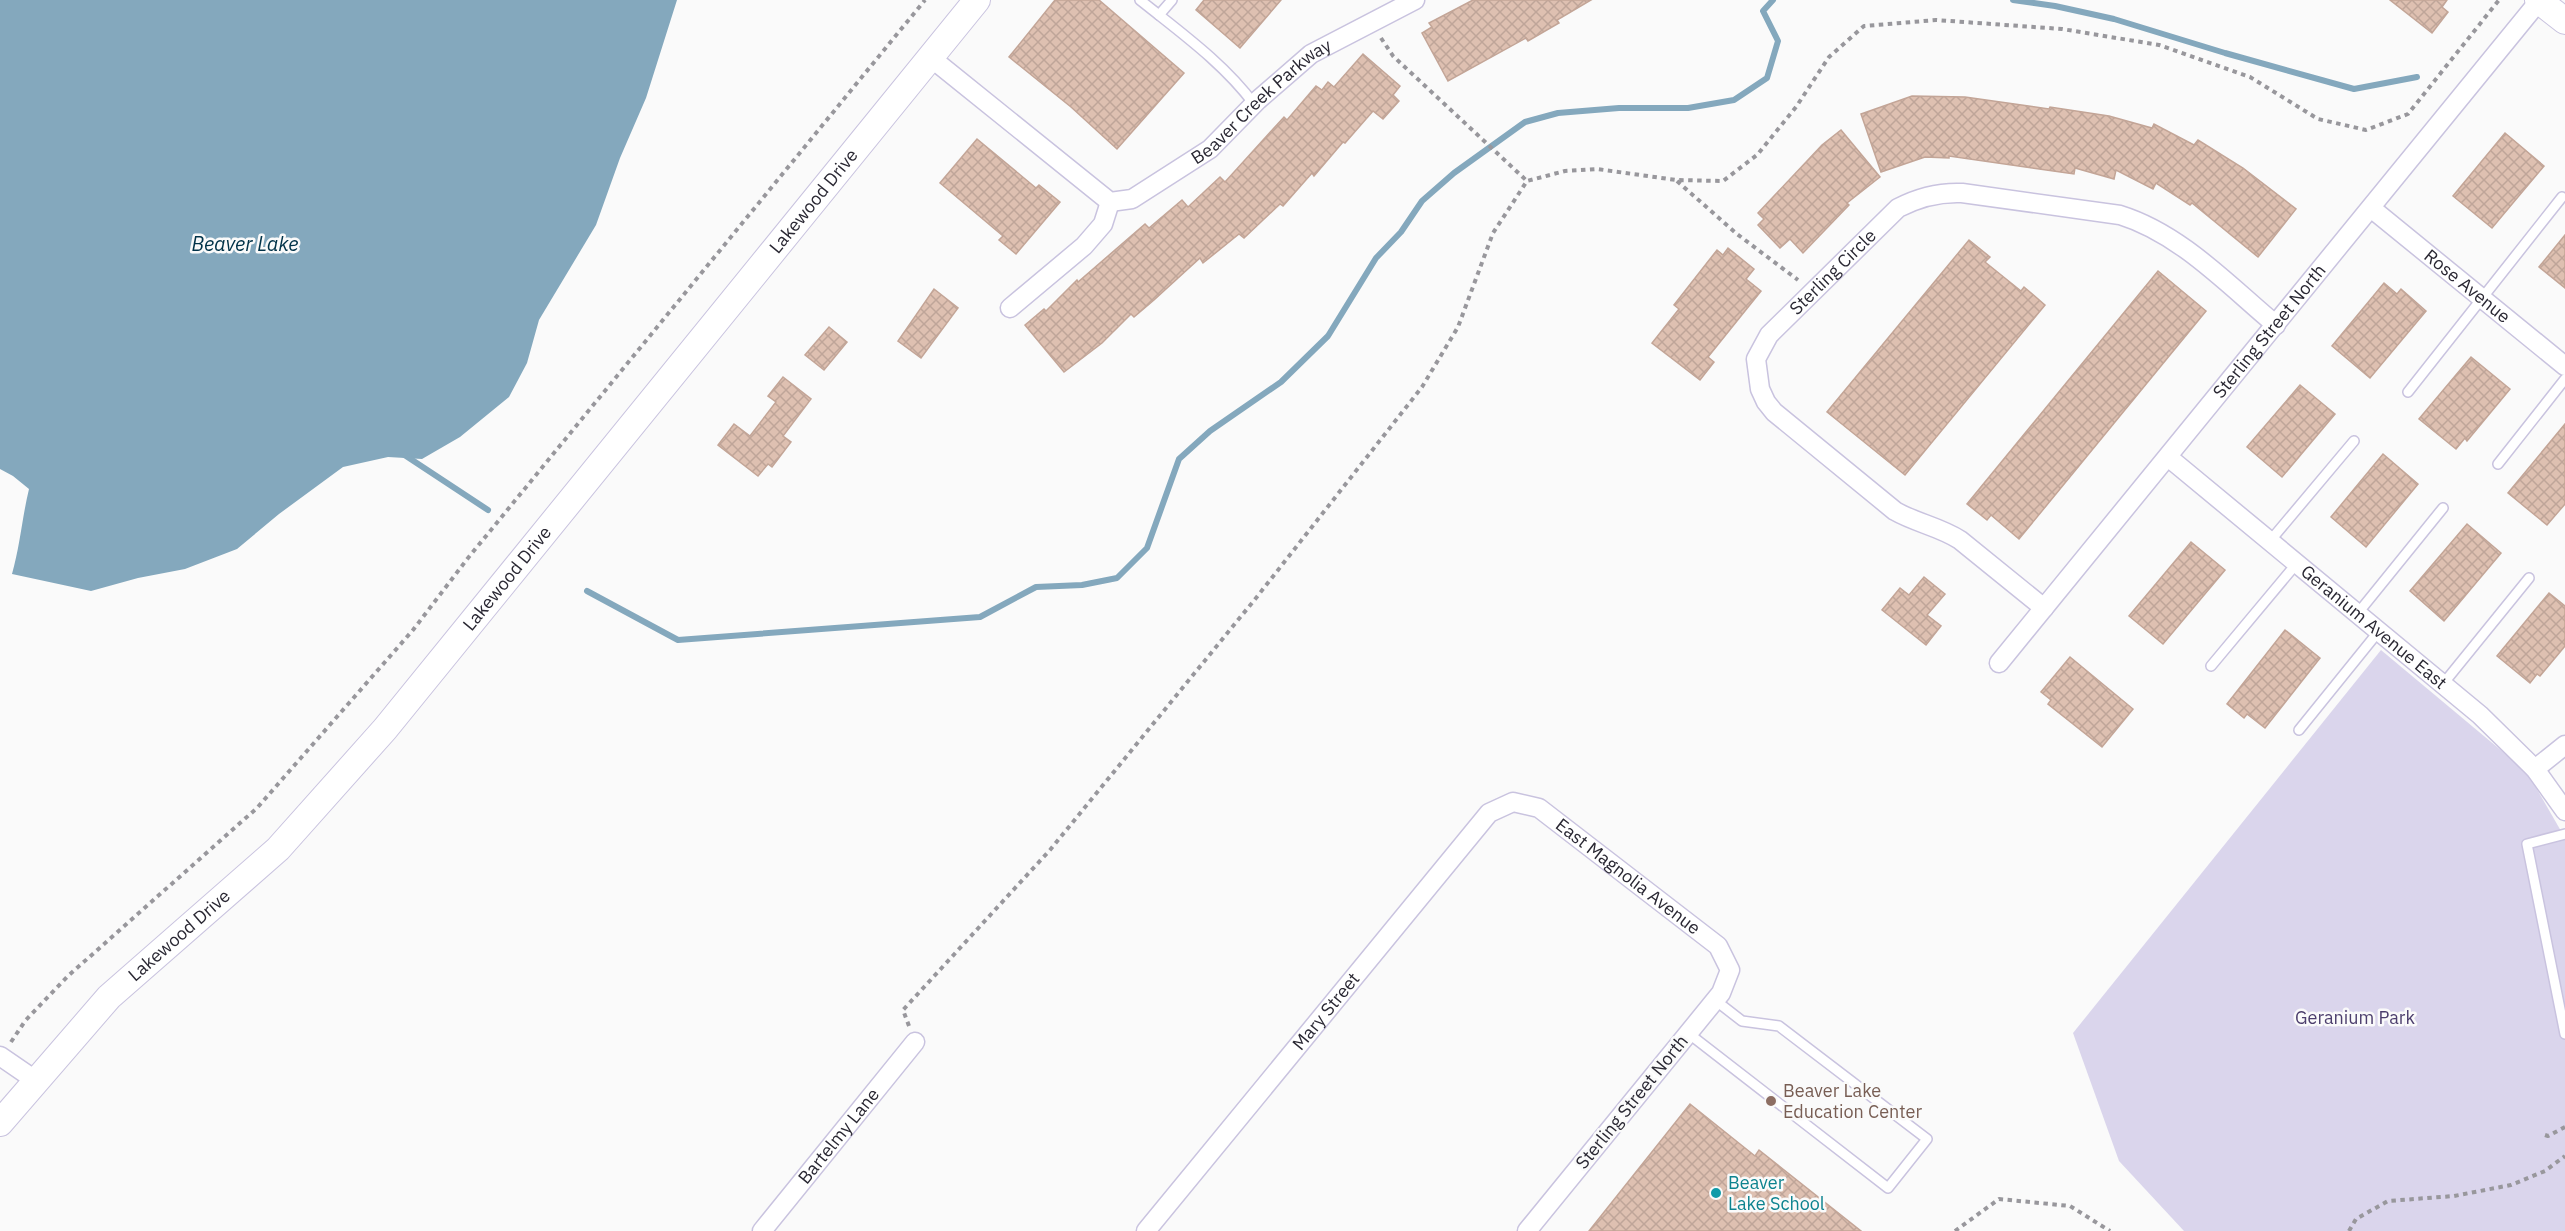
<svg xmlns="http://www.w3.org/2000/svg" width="2565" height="1231" font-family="'IBM Plex Sans',sans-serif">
<defs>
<pattern id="building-cross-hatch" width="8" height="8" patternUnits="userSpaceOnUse" patternTransform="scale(1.5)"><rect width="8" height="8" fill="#dec0b1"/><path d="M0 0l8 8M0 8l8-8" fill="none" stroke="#bfa599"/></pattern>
</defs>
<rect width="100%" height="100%" fill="#fafafa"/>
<polygon fill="#dad5ec" points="2381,650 2527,772 2565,838 2565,1231 2184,1231 2119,1161 2073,1033"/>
<path fill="#84a8bd" d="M 0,0 L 677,0 L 646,98 L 620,158 L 596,225 L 539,320 L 527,363 L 509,397 L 460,437 L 422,459 L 388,457 L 343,467 L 279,514 L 237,549 L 185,569 L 138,578 L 91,591 L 12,574 C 20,546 22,518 29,489 L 13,476 L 0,469 Z"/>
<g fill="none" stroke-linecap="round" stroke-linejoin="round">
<g stroke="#84a8bd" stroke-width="6">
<polyline points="2013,0 2055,6 2114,19 2225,53 2354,89 2417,77"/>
<polyline points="403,454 488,510"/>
<polyline points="587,591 678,640 980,617 1036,587 1082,585 1117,578 1147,548 1179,459 1210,431 1281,382 1328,336 1376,258 1401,232 1422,201 1454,173 1525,122 1558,113 1619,108 1688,108 1734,100 1767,78 1778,41 1763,11 1773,0"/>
</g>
</g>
<g fill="url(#building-cross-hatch)" stroke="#c3a597" stroke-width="1.5">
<polygon points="1055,0 1099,0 1184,73 1117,149 1071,107 1009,57"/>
<polygon points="1204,0 1281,0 1240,48 1196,10"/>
<polygon points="1473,0 1591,0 1557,20 1559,23 1528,41 1526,38 1448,81 1422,33 1432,27 1429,23"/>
<polygon points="2390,0 2447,0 2442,7 2448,12 2432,33"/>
<polygon points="1363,54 1400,86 1393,95 1399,101 1383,119 1373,111 1345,143 1343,142 1314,176 1312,173 1283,206 1280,204 1244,238 1239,234 1203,263 1200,258 1154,300 1134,317 1131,314 1102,343 1064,372 1025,325 1044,309 1046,311 1077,280 1078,282 1145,224 1149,228 1182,200 1188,207 1220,177 1225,182 1284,117 1287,120 1316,86 1322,90 1328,82 1334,87"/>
<polygon points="1912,96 1965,97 2049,109 2050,107 2109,116 2152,128 2154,124 2194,145 2198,140 2243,168 2296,209 2258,257 2192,203 2190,205 2156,183 2153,189 2116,170 2114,179 2075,168 2074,174 1949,156 1949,158 1925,157 1881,172 1861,114"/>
<polygon points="1841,130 1880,177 1847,203 1849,205 1803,253 1790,239 1780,248 1758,225 1764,219 1758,213 1822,145"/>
<polygon points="2505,133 2544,166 2492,228 2453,196"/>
<polygon points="977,139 1036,188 1039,185 1060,202 1016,254 999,240 1003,236 940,183"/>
<polygon points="2565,235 2565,288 2539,267"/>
<polygon points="1969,240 1990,257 1985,262 2021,291 2024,287 2045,305 1905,475 1827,412"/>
<polygon points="1728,248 1754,269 1746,279 1761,291 1708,357 1714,362 1700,380 1652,343 1679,309 1674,305 1717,250 1723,255"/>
<polygon points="2158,271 2206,311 2019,539 1991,515 1987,520 1967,504"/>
<polygon points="2384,283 2397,294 2401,289 2426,311 2370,378 2332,346"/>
<polygon points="934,289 958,308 921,358 898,341"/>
<polygon points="829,327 847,342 824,370 805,355"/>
<polygon points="2471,357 2510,389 2467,441 2465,438 2456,449 2419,419"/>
<polygon points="783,377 811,399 783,436 791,442 772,467 768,464 758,476 718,445 734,424 750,436 776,402 768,396"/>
<polygon points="2300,385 2335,414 2282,477 2247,447"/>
<polygon points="2565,424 2565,504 2547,525 2508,493"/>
<polygon points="2383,454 2418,484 2366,547 2331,517"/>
<polygon points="2467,524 2501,553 2444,621 2410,591"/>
<polygon points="2191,542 2225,570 2163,644 2129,616"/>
<polygon points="1924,577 1945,594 1927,615 1941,626 1926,645 1882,610 1900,588 1909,595"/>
<polygon points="2549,593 2565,606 2565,646 2540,676 2537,674 2530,683 2497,656"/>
<polygon points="2285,630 2320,658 2265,728 2247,714 2244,718 2227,704"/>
<polygon points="2070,657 2133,709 2102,747 2048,704 2051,700 2041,692"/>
<polygon points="1690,1104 1755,1156 1759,1150 1861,1231 1589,1231"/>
</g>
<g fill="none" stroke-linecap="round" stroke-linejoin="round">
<g stroke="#c9c3df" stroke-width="12">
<g id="lane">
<polyline points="1140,0 1159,15"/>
<path d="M 1172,0 L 1159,15 C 1192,41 1228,69 1254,104"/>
<polyline points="2408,392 2562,197"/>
<polyline points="2498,464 2565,379"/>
<polyline points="2270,541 2354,441"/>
<polyline points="2358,613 2443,508"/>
<polyline points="2211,666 2297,563"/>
<polyline points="2443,684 2529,578"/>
<polyline points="2299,730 2379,631"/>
<polyline points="2565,834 2527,844 2565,1034"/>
<polyline points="1688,1033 1888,1188 1927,1139 1779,1026 1742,1021 1715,1000"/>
</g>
</g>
<g stroke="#c9c3df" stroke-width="21">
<g id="street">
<path id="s1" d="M 930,57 L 1110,202 L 1132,199 L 1210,149 L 1258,100 L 1311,54 L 1415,0"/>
<path id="s2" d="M 2371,208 L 2565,366"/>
<polyline points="1010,308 1084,246 1103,224 1110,202"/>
<path id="s3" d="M 2168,457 L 2480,715 L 2535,769 L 2565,811"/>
<path id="s4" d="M 2044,608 L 1960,540 C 1940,527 1916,523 1895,511 L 1774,412 L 1766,402 L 1760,389 L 1756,359 L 1769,335 L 1898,208 C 1919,197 1938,192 1962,193 L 2120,215 C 2181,234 2228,285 2276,325"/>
<path id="s5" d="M 1999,663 L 2539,1"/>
<polyline points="2535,769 2565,745"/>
<polyline points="0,1056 35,1080"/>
<path id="s6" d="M 762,1231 L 915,1042"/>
<path id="s7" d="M 1146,1231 L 1489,813 L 1513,802 L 1539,808 L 1718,946 L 1730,970 L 1721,993 L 1527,1231"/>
</g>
</g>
<g stroke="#c9c3df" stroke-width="28">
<g id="secondary">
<polyline points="2538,0 2565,21"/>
<path id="s8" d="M 0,1123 L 109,997 L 278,849 L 385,729 L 977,0"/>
</g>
</g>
<g stroke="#98979c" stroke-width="4" stroke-dasharray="4.5 4.5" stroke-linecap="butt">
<polyline points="1381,38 1393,56 1527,181"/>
<polyline points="1677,181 1737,234 1798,280"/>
<polyline points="909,1026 903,1010 1050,850 1256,598 1422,387 1458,327 1493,233 1527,181 1565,171 1597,169 1676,180 1723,181 1757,155 1796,107 1829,57 1864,26 1936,20 2062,29 2159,45 2250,77 2318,119 2366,130 2408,114 2499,0"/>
<polyline points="11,1042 25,1021 68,976 257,808 413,630 468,558 925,0"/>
<polyline points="2545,1135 2548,1136 2565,1127"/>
<polyline points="1955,1231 1999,1199 2070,1206 2110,1231"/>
<polyline points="2349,1231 2356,1219 2388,1201 2454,1196 2511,1185 2545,1171 2565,1156"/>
</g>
<use href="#lane" stroke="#fff" stroke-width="9"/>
<use href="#street" stroke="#fff" stroke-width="18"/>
<use href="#secondary" stroke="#fff" stroke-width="26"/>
</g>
<circle fill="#8d6e63" stroke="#fafafa" stroke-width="2" cx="1771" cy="1101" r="6"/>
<circle fill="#0f9aa8" stroke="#fafafa" stroke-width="2" cx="1716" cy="1193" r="6"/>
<g text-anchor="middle" stroke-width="5" stroke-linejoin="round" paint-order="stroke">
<g font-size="18" fill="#2a2833" stroke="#fafafa">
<text dy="6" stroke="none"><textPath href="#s1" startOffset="416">Beaver Creek Parkway</textPath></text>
<text dy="6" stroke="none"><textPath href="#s8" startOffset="1232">Lakewood Drive</textPath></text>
<text dy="6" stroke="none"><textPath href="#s4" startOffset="510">Sterling Circle</textPath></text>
<text dy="6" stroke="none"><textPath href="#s2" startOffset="124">Rose Avenue</textPath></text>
<text dy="6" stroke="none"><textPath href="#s5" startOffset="428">Sterling Street North</textPath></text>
<text dy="6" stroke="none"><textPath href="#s8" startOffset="746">Lakewood Drive</textPath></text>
<text dy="6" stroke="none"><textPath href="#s3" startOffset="267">Geranium Avenue East</textPath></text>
<text dy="6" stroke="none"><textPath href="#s7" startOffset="706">East Magnolia Avenue</textPath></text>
<text dy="6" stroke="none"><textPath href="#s8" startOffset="260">Lakewood Drive</textPath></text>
<text dy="6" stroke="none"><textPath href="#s7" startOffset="284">Mary Street</textPath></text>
<text transform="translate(1632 1102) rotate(-51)" y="6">Sterling Street North</text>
<text dy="6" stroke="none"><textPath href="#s6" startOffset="122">Bartelmy Lane</textPath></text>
</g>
<g font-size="18" fill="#4c3e6d" stroke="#fafafa">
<text x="2355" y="1024">Geranium Park</text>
</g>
<g font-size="18" fill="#785e54" stroke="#fafafa" text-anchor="start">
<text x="1783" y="1097">Beaver Lake<tspan x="1783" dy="21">Education Center</tspan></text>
</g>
<g font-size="18" fill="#0d838f" stroke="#fafafa" text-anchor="start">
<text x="1728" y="1189">Beaver<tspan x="1728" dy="21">Lake School</tspan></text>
</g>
<g font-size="20" font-style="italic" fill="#003248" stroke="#fafafa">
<text x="245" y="251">Beaver Lake</text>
</g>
</g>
</svg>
